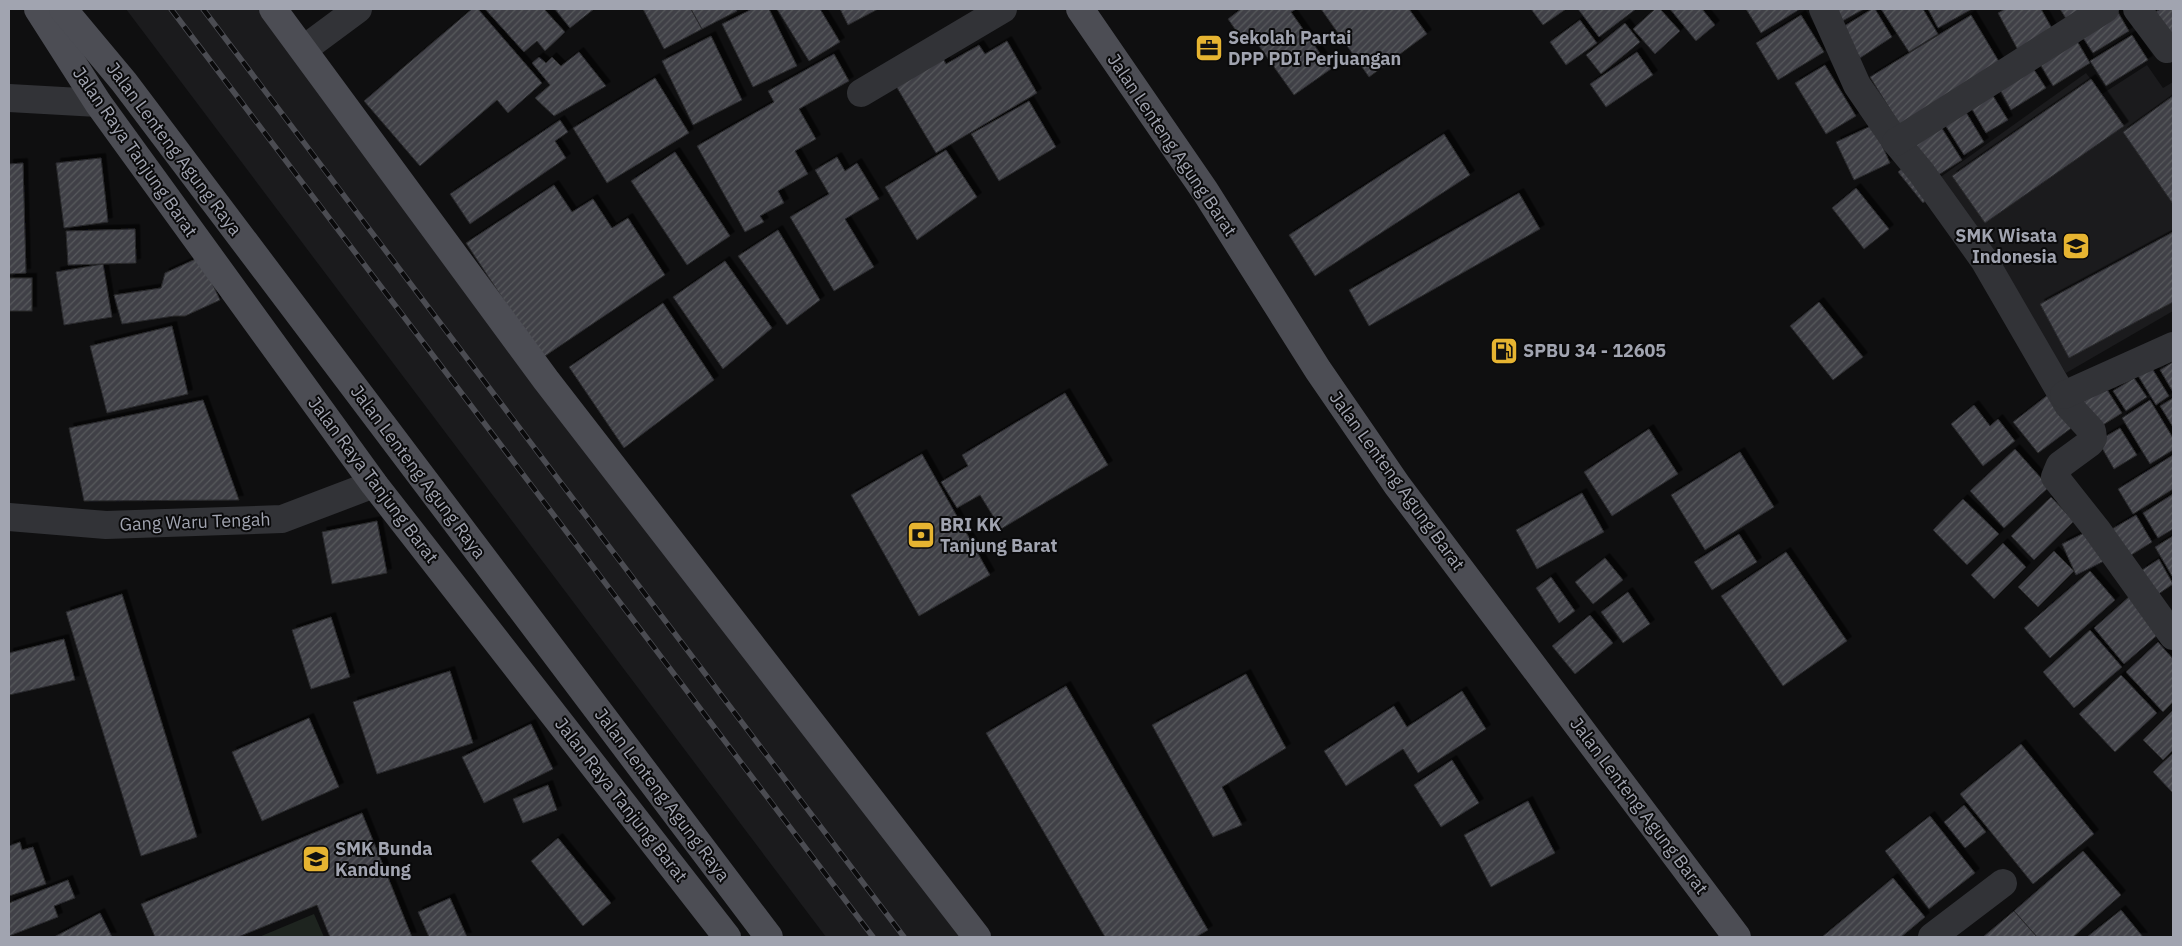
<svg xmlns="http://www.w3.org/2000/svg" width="2182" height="946" font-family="'IBM Plex Sans',sans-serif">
<defs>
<pattern id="building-hatch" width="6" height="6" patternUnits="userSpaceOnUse" patternTransform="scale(1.25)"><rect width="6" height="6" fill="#404146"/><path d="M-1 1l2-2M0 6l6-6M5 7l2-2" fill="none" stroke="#58595e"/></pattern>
<filter id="shadow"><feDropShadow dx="4.5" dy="-4.5" stdDeviation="0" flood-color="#0009"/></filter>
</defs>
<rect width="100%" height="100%" fill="#0f0f10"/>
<g fill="#1b1b1d">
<polygon points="126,9 276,9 964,937 826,937"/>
<polygon points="2147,65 2163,88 2173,82 2173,311 2066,373 1935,181 2086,73 2102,94"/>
</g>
<polygon fill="#1e241f" points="314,914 324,937 259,937"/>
<g fill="url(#building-hatch)" stroke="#29292c" filter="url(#shadow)">
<polygon points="472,9 478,9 542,83 508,113 497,100 420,166 364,101"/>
<polygon points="485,9 544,9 565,32 545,51 537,41 524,52"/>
<polygon points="555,9 594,9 570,28"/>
<polygon points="643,9 691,9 702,29 664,49"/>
<polygon points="691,9 736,9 737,11 702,29"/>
<polygon points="752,9 769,9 797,66 753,87 722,24"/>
<polygon points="777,9 820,9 840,42 809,61"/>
<polygon points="840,9 878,9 848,25"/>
<polygon points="1241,9 1296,9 1291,12 1331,69 1294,95 1254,39 1246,45 1228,19"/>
<polygon points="1321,9 1409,9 1427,34 1369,77"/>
<polygon points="1531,9 1566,9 1543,25"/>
<polygon points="1578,9 1636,9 1599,37"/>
<polygon points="1655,9 1660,9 1680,31 1655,54 1633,29"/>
<polygon points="1670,9 1702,9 1715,25 1696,41"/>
<polygon points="1746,9 1800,9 1761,33"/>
<polygon points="1829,9 1864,9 1837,24"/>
<polygon points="1872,9 1875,9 1892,37 1860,58 1841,28"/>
<polygon points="1881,9 1923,9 1938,34 1909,52"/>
<polygon points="1928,9 1972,9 1938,28"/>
<polygon points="2005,9 2041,9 2054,32 2019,52 1998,13"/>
<polygon points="2060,9 2096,9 2070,25"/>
<polygon points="2116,9 2129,31 2093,53 2076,27"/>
<polygon points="2161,9 2173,9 2173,43 2151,14"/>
<polygon points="1801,15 1824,52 1778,80 1756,43"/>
<polygon points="1971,15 2001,65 1901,127 1870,77"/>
<polygon points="1580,20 1597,43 1566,65 1550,42"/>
<polygon points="1625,23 1640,42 1601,74 1586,55"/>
<polygon points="2132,35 2148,60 2106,86 2090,61"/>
<polygon points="711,36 742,100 693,125 662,61"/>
<polygon points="1007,41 1037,93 936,153 893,81 940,53 946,64 979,45 985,54"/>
<polygon points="2077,41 2090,63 2053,86 2040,64"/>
<polygon points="579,52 606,86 554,116 535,98 550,85 532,63 539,57 546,63 552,57 561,66"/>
<polygon points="1637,52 1653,75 1606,107 1590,84"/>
<polygon points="834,54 849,81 799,109 816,139 795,151 808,174 778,191 784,203 760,216 764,222 745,232 697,146 774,102 768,91"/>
<polygon points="1825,65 1856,116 1826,134 1795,83"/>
<polygon points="2031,65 2046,88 2011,110 1998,86"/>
<polygon points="655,78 689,133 607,183 573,128"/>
<polygon points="2091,79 2124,126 1985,223 1952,176"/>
<polygon points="1990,91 2008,120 1986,133 1969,104"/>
<polygon points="2173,96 2173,204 2123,132"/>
<polygon points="1029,101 1056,147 999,181 971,134"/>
<polygon points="1961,104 1984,142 1964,155 1940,117"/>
<polygon points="560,120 568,132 555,141 566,158 470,224 450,194"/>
<polygon points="1938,122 1962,160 1935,177 1911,138"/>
<polygon points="1873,125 1890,163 1854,180 1836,142"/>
<polygon points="1444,134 1470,175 1315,276 1289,235"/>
<polygon points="946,150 977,197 917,240 885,187"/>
<polygon points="675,152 730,236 687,265 631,181"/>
<polygon points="837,157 845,171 857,163 879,199 845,219 874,267 834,291 790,217 829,194 815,170"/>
<polygon points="101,158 108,222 64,228 56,163"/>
<polygon points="1910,162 1934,194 1923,203 1898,172"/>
<polygon points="23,163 26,273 9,274 9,164"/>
<polygon points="554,185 572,212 593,199 612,228 628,218 665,275 542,358 466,243"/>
<polygon points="1856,188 1889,229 1864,249 1832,208"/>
<polygon points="1519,193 1540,229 1369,326 1349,290"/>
<polygon points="135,229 136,263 68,265 66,231"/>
<polygon points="778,230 820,300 787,325 738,256"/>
<polygon points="2173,232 2173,302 2069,358 2040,304"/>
<polygon points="200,257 220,300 185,316 174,316 122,324 114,295 161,288 165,273"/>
<polygon points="725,261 772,328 723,369 673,297"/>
<polygon points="103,264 112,317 64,325 56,272"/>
<rect x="9" y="278" width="23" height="33"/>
<polygon points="1819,302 1863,357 1833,380 1790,326"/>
<polygon points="663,303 714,380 624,448 569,367"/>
<polygon points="172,326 188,394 107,413 90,346"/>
<polygon points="2173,362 2173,392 2160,370"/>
<polygon points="2150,365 2169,396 2156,405 2137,374"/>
<polygon points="2134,378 2147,397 2126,411 2113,391"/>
<polygon points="2106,388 2122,413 2098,428 2082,402"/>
<polygon points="1065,393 1108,465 1001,529 980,495 957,508 941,482 968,466 962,455"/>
<polygon points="2049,394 2074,426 2038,453 2013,422"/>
<polygon points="2173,398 2173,427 2160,406"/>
<polygon points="203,400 239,500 84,501 69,428"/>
<polygon points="2150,400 2173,438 2173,450 2150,464 2122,418"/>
<polygon points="1974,405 1990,426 1998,419 2015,441 1983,466 1951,424"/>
<polygon points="2120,428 2137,455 2114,469 2098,441"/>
<polygon points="1649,429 1678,474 1612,516 1584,472"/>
<polygon points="2015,449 2049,487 2004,528 1970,491"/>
<polygon points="1740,452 1774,507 1705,550 1671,495"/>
<polygon points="922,454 990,575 919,616 851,495"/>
<polygon points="2173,455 2173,489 2133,514 2118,489"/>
<polygon points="1582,493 1604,532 1537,569 1516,530"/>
<polygon points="2173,494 2173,529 2158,538 2143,513"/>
<polygon points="2051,497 2074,521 2034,560 2011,536"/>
<polygon points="1963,499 1999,534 1967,565 1933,530"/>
<polygon points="2136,515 2152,542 2128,557 2112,529"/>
<polygon points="377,521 387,573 332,584 322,532"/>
<polygon points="2092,529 2106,560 2076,575 2062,544"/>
<polygon points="1739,534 1757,562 1712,590 1694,562"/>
<polygon points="2173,536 2173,575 2172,576 2155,547"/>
<polygon points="2003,543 2026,567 1994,599 1971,575"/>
<polygon points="2054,551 2074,571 2038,607 2018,587"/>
<polygon points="1786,552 1847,641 1783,686 1721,596"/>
<polygon points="1605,558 1623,580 1593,604 1575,582"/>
<polygon points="2159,559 2173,584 2157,595 2142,570"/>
<polygon points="2090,571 2115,600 2050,658 2024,628"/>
<polygon points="1551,577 1575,611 1559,623 1536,588"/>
<polygon points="1628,592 1650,624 1623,643 1601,612"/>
<polygon points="122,594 197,837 141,856 66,612"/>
<polygon points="2130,596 2161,632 2124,664 2094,628"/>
<polygon points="1590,615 1613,643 1575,674 1552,646"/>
<polygon points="331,617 350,677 311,689 292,630"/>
<polygon points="2090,630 2122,667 2074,708 2043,672"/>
<polygon points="64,639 75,680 9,695 9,653"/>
<polygon points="2158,642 2173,659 2173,702 2163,712 2126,672"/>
<polygon points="450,671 473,743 377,774 353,702"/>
<polygon points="1246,674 1286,748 1222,787 1242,825 1213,837 1152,725"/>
<polygon points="2121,675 2157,713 2115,752 2079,714"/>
<polygon points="1066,686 1208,930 1196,937 1105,937 986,733"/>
<polygon points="1462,691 1486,729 1418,773 1403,749 1346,786 1324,751 1394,706 1407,727"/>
<polygon points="2173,710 2173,750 2163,760 2143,740"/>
<polygon points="309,718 339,787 262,821 232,752"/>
<polygon points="531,724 553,769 484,803 462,757"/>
<polygon points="2021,744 2094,834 2033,884 1960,794"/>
<polygon points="2173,753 2173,793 2153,772"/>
<polygon points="1452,760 1479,803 1441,827 1414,785"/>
<polygon points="548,785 557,810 523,823 513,799"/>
<polygon points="1528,801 1555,853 1491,887 1464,835"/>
<polygon points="1964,805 1986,832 1965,848 1944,822"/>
<polygon points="362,813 412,937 330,937 317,905 238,937 155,937 141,904"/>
<polygon points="1930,816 1975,873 1929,909 1885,851"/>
<polygon points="558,838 611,903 583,926 531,861"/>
<polygon points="20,842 22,850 33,847 46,884 9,896 9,846"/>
<polygon points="2083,851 2121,895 2073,937 2037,937 2014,911"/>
<polygon points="1893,878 1925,917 1901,937 1822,937"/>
<polygon points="68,880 75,898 54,906 58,917 9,936 9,903"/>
<polygon points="450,898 467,937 429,937 418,912"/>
<polygon points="2121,910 2143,937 2087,937"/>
<polygon points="2014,911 2037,937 1983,937"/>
<polygon points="100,913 112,937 54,937"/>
</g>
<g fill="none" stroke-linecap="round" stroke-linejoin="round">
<g stroke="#323337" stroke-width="28">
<polyline points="1823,9 1857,85 1896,142 1921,172 1984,260 2068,405 2092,431 2093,438 2090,443 2060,465 2055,477 2097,530 2173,636"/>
<polyline points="2137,9 2167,49 2173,46"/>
<polyline points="304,49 358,9"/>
<polyline points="861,93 1003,9"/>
<polyline points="9,98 98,103"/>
<polyline points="1896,142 2105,9"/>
<polyline points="2064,395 2173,346"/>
<polyline points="9,517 106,525 282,519 374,484"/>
<polyline points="1932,937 2003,883"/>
</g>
<g stroke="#4c4d54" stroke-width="28">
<polyline points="38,9 98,103 374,484 727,937"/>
<polyline points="63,9 124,82 769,937"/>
<polyline points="273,9 546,380 977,937"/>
<polyline points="1080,9 1205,191 1318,370 1397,485 1737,937"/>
</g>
<g stroke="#4b4c52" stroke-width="5.5">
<g id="rail">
<polyline points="171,9 873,937"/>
<polyline points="203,9 904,937"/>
</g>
</g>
<use href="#rail" stroke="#0a0a0b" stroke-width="4" stroke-dasharray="11" stroke-linecap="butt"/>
</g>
<defs>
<g id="office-square" transform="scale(1.4375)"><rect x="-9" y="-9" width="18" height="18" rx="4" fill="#e6b431" stroke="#0a0a0b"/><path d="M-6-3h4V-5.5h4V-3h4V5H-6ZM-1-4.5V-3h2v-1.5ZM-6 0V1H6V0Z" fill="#111"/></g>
<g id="school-square" transform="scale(1.4375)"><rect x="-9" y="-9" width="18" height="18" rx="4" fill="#e6b431" stroke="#0a0a0b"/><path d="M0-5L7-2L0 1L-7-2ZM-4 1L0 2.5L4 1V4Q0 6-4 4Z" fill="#111"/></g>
<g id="fuel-square" transform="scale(1.4375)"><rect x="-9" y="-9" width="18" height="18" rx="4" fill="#e6b431" stroke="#0a0a0b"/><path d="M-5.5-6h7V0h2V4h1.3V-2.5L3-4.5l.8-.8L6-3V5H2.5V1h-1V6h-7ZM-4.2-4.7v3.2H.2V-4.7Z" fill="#111"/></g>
<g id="bank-square" transform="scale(1.4375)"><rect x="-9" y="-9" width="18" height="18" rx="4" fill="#e6b431" stroke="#0a0a0b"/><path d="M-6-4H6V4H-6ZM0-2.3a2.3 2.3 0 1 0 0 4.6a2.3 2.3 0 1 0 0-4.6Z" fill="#111"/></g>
</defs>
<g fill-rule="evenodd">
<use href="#office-square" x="1209" y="48"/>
<use href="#school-square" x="2076" y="246"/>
<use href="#fuel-square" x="1504" y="351"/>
<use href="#bank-square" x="921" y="535"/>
<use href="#school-square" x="316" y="859"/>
</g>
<g text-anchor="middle" stroke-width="4" stroke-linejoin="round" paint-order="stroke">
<g font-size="18" font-weight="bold" fill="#a1a4b0" stroke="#0a0a0b" text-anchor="start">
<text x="1228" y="44">Sekolah Partai<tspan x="1228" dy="21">DPP PDI Perjuangan</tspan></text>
<text x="2057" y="242" text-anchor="end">SMK Wisata<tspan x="2057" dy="21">Indonesia</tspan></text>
<text x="1523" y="357">SPBU 34 - 12605</text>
<text x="940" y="531">BRI KK<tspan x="940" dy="21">Tanjung Barat</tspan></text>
<text x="335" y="855">SMK Bunda<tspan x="335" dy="21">Kandung</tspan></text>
</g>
<g font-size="18" fill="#a1a4b0" stroke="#0a0a0b">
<text transform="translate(1172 145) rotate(56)" y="6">Jalan Lenteng Agung Barat</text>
<text transform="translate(174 149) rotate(53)" y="6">Jalan Lenteng Agung Raya</text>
<text transform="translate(135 152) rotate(55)" y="6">Jalan Raya Tanjung Barat</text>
<text transform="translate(418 472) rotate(53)" y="6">Jalan Lenteng Agung Raya</text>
<text transform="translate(373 480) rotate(53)" y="6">Jalan Raya Tanjung Barat</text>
<text transform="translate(1397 481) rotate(54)" y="6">Jalan Lenteng Agung Barat</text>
<text transform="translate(195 522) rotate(-2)" y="6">Gang Waru Tengah</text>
<text transform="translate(662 795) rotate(53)" y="6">Jalan Lenteng Agung Raya</text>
<text transform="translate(621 800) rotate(52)" y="6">Jalan Raya Tanjung Barat</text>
<text transform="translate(1639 806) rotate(53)" y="6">Jalan Lenteng Agung Barat</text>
</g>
</g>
<rect width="2182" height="946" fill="none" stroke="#a1a4b0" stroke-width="20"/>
</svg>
